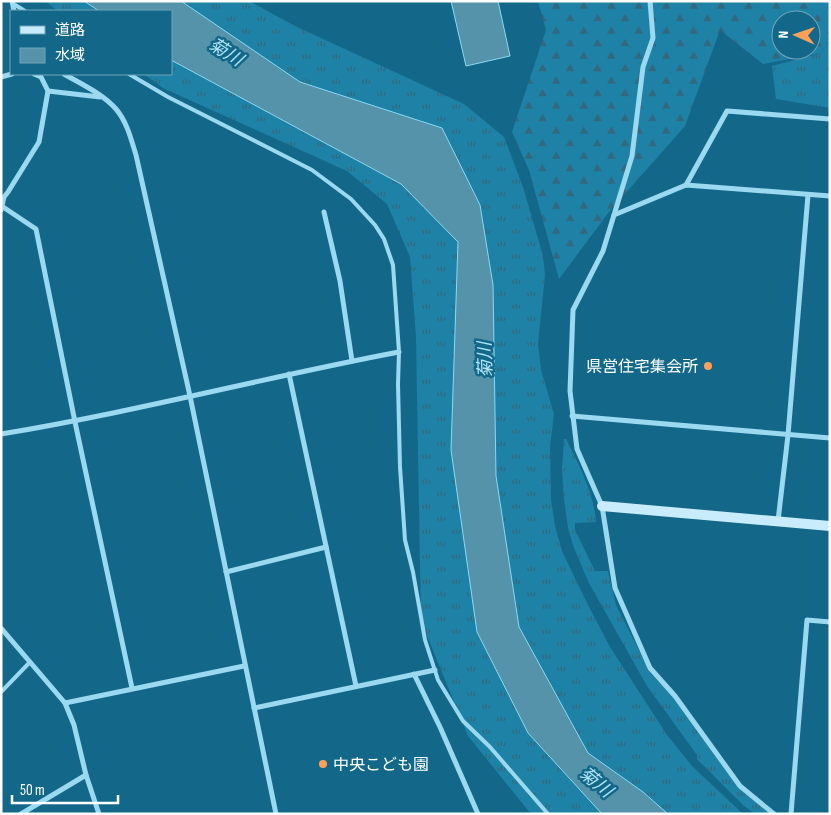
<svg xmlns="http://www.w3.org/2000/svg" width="831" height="815" font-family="'Sofia Sans Condensed','Noto Sans JP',sans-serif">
<defs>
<pattern id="grass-tufts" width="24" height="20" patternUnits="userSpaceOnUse" patternTransform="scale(1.25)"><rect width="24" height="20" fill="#1e81a6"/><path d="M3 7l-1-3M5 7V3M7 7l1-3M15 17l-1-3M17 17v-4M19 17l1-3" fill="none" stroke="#33697e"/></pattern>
<pattern id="forest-firs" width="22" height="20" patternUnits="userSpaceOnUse" patternTransform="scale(1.25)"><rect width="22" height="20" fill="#1e81a6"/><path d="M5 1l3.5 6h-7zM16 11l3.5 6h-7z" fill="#33697e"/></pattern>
</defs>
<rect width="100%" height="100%" fill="#13688a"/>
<g fill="url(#grass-tufts)">
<polygon points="45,1 249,1 295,26 464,104 504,137 523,187 543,256 545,275 538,344 541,370 554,414 550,447 551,500 555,526 562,551 585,599 610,647 667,735 692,766 743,814 531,814 468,736 421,621 416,337 410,257 387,204 347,171 163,88 144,74 171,74 171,11 58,11"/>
<polygon points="830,40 830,108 776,99 772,66 821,53"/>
<path d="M 564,439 L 566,439 C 579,465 594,493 596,522 L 575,523 L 575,530 L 595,571 L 608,571 L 616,605 L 651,674 L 673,697 L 739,788 L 770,814 L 755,814 L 744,806 L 697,759 L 697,755 L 647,686 L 589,583 L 574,548 L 568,528 L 564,499 L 562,469 Z"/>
</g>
<path fill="url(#forest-firs)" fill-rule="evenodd" d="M 538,1 L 830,1 L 830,40 L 821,53 L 763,64 L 720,30 L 685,126 L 609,212 L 559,279 L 529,170 L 512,132 L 546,30 ZM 781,20 L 811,20 L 811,50 L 781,50 Z"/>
<g fill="#5493aa" stroke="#8bd9f3">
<polygon points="84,1 181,1 300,82 442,128 480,205 493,285 496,476 519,627 588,753 643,792 668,814 602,814 528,733 477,632 451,450 458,242 401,184 171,60 171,11 99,11"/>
<polygon points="451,1 498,1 510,56 466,66"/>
</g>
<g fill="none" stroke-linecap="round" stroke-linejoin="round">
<g stroke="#9ad9f0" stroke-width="4">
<polyline points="12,3 25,11"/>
<polyline points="129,74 168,97 312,170 351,199 375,225 384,239 393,265 399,352 398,384 400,467 405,540 413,572 425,640 438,680 463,721 490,747 548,814"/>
<polyline points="1,692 30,662"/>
</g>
<g stroke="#9ad9f0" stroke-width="5">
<polyline points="12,1 14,11"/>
<path d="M 64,74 C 81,84 103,94 116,109 C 127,122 131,139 136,155 L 190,396 L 276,814"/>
<polyline points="1,77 12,74"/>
<polyline points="48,91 100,97"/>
<polyline points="686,185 727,111 830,119"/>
<polyline points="3,207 36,229 75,422 132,688"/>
<polyline points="1,210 4,197 8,192 39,142 48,91 41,77 34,74"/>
<polyline points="324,212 340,281 352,361"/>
<polyline points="614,215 632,156 643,67 653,38 650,1"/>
<polyline points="289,374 356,686"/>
<polyline points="572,416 830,438"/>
<path d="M 1,434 C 135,412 266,377 399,352"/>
<polyline points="778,521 788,435 808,195"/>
<polyline points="226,572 326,547"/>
<polyline points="1,628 65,703 74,725 86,775 99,814"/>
<polyline points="414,674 440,727 478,814"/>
<polyline points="65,703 244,666"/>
<polyline points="254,708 435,670"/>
<polyline points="21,814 86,775"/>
<polyline points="774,814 740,786 675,696 650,668 615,588 602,506 577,449 570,391 573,310 603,251 614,215 686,185 830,196"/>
<polyline points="791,814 807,620 830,622"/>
</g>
<polyline stroke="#c8ecfb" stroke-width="10" points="602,506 830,526"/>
</g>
<g fill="#ffa059" stroke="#13688a" stroke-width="2">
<circle cx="708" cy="366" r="5"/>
<circle cx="323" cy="764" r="5"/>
</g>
<g text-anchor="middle" stroke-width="5" stroke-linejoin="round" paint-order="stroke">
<g font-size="16" fill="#fff" stroke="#13688a" text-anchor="end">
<text x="698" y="372">県営住宅集会所</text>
<text x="333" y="770" text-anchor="start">中央こども園</text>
</g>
<g font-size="18" font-style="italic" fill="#aee5f8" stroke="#13688a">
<text transform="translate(226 52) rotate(32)" y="6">菊川</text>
<text transform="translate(485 360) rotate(-92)" y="6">菊川</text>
<text transform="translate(596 782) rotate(39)" y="6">菊川</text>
</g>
</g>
<rect width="831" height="815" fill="none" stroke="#ffffff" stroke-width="5"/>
<rect x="10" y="10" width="162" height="65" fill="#13688a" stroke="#71a4b9"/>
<rect x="20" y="26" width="25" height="8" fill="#c8ecfb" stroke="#71a4b9"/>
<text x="55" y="35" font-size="15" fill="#ffffff">道路</text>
<rect x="20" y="48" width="25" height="15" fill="#5493aa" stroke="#71a4b9"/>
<text x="55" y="60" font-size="15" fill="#ffffff">水域</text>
<g transform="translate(796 35) rotate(272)"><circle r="24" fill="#13688a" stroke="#71a4b9"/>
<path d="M0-4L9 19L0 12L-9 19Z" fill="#ffa059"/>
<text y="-8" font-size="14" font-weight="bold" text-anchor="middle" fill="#ffffff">N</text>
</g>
<path d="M12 795v8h106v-8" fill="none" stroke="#ffffff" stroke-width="2.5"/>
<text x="20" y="795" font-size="15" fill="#ffffff" stroke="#13688a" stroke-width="4" paint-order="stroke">50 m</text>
</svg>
